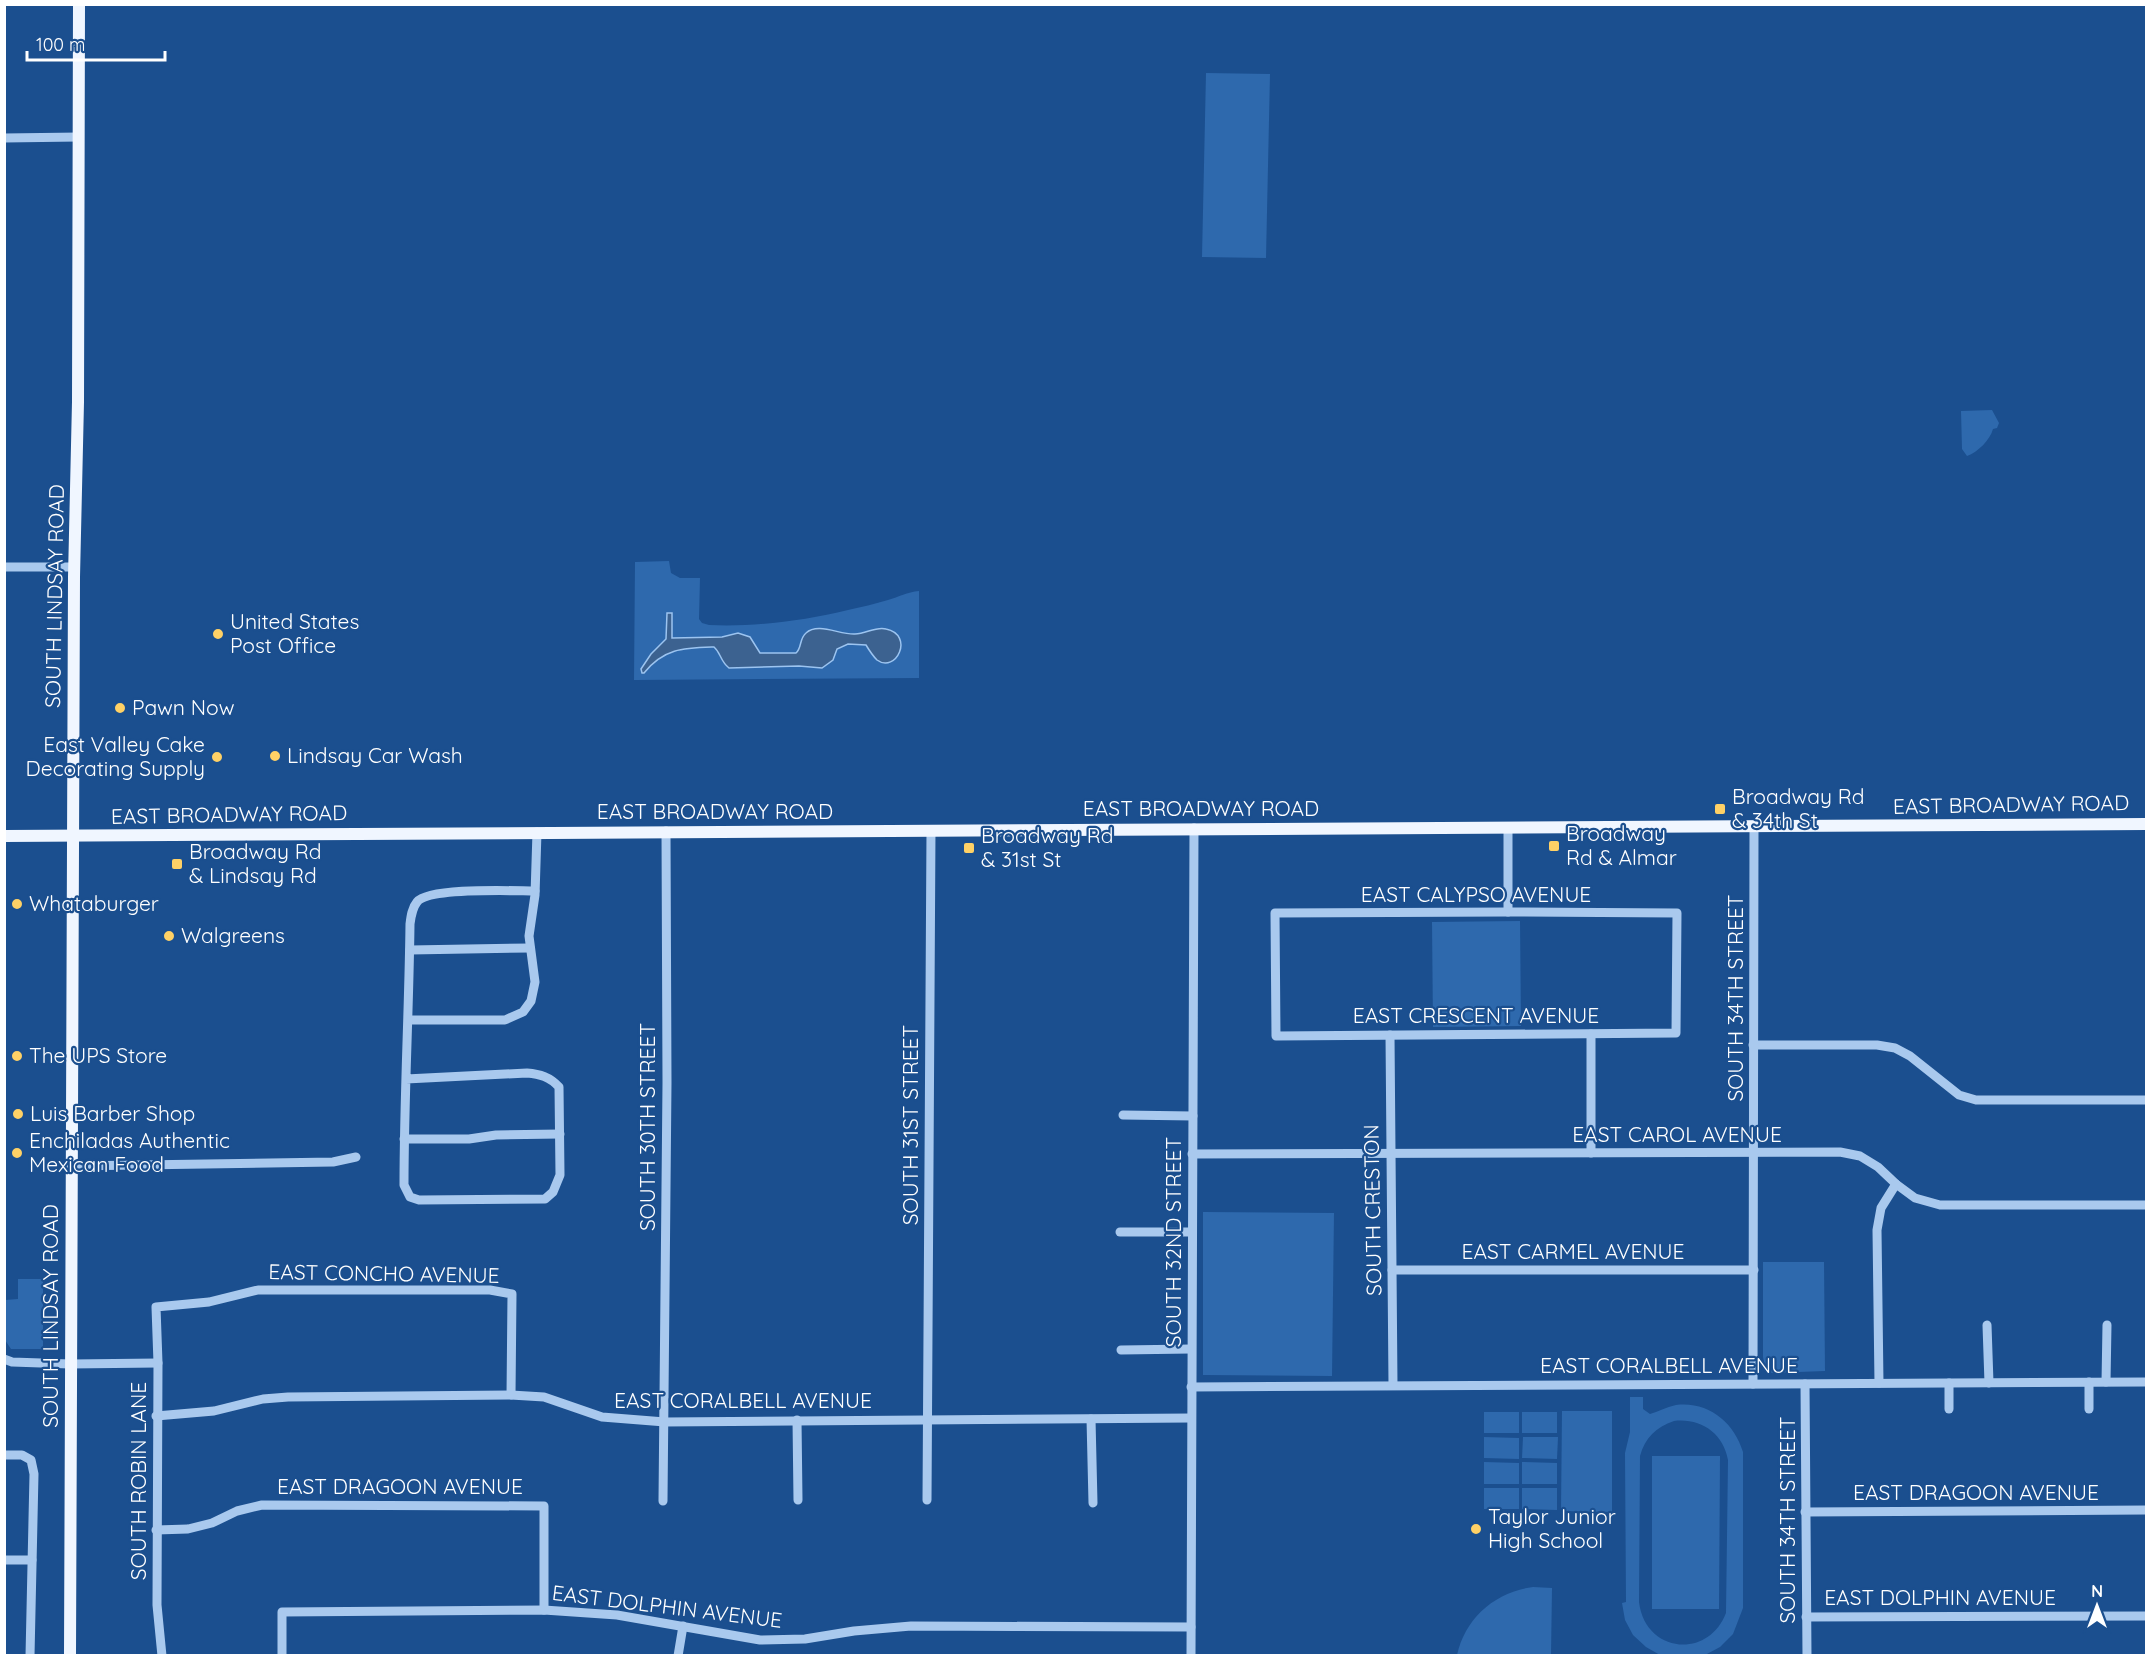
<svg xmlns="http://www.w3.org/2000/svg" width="2151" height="1660" font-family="Quicksand,sans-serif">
<rect width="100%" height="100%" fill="#1b4f8f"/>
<g fill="#2e69ad" fill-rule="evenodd">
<polygon points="1206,73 1270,74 1266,258 1202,257"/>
<path d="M 1992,410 L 1999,423 L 1997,428 L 1993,429 C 1990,440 1978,452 1967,456 L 1962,449 L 1961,411 Z"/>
<path d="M 669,561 L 671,573 L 680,578 L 700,578 L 699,619 L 702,623 L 709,625 C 755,627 803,621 848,610 C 861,607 875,604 888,600 C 899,597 907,592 919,591 L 919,678 L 634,680 L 635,562 Z"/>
<polygon points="1520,921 1521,1026 1433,1027 1432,922"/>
<polygon points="1203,1212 1334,1213 1332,1376 1203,1375"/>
<polygon points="1763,1262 1824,1262 1825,1371 1770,1373 1765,1367 1763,1357"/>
<polygon points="18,1279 43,1279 43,1349 11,1349 5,1340 5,1300 18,1299"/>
<path d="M 1630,1397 L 1643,1397 L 1643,1409 L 1650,1414 C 1658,1412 1666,1407 1676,1405 C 1708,1401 1734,1422 1743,1452 L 1743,1608 L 1733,1634 L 1720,1647 L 1705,1655 L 1660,1655 L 1646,1647 L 1633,1635 L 1625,1620 L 1622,1603 L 1626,1602 L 1625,1453 L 1630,1432 ZM 1674,1421 C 1701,1418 1723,1433 1728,1460 L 1726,1613 C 1708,1660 1645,1653 1639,1602 L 1640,1456 C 1645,1438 1656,1427 1674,1421 Z"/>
<polygon points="1562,1411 1612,1411 1612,1512 1561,1511"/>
<rect x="1484" y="1412" width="35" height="21"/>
<rect x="1522" y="1412" width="35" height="21"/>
<polygon points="1484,1437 1519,1438 1519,1459 1484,1458"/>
<polygon points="1523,1437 1558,1437 1557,1459 1522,1458"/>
<polygon points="1652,1456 1720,1456 1719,1609 1652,1609"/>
<polygon points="1484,1462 1519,1463 1519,1484 1484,1484"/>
<polygon points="1522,1462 1557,1463 1557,1484 1522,1484"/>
<rect x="1484" y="1488" width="35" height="21"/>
<polygon points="1522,1488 1557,1488 1557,1510 1522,1509"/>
<path d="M 1533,1587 L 1552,1588 L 1551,1655 L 1457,1655 C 1465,1618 1495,1592 1533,1587 Z"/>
</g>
<path fill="#3c6290" stroke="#9cc4f0" stroke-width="1.5" d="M 667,613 L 672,613 L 672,638 L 722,637 L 738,633 L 750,637 L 760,653 L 796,653 C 802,648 799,639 806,633 C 818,622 840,635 855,634 C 866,634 876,626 886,629 C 915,635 896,674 877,660 C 873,656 869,650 866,645 L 848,644 L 837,649 L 833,660 L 822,668 L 799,666 L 729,668 C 720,661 721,653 714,647 C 684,648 664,648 644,673 L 642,673 L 641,669 L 651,654 L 666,639 Z"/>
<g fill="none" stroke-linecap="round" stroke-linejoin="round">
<g stroke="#a9c9ee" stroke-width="9">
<polyline points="4,138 79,137"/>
<polyline points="4,567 74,567"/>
<polyline points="1508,827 1508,912"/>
<polygon points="1508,912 1677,913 1676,1033 1276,1036 1275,913"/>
<polyline points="410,950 530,948"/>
<polyline points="409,1020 505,1020 523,1012 531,1001 535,982 529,936 535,895 537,832"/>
<polyline points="1390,1035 1393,1385"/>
<polyline points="1753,1045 1877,1045 1895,1048 1910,1056 1959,1095 1976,1100 2146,1100"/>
<path d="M 406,1079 L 527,1073 C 540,1074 550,1077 559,1087 L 560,1175 L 553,1192 L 545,1199 L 419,1200 L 410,1197 L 404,1185 C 404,1098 409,1011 410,924 C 411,916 412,908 417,902 C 429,887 514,891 535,891"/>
<polyline points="1123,1115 1193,1116"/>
<polyline points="404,1139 469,1139 496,1135 560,1134"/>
<polyline points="1591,1153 1591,1034"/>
<polyline points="1192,1154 1840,1152 1860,1156 1878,1167 1896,1184 1915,1198 1940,1205 2146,1205"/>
<polyline points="72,1166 333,1162 356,1157"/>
<polyline points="1120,1232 1192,1232"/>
<polyline points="1392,1270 1754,1270"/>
<polyline points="1987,1325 1989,1383"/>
<polyline points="1121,1350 1191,1349"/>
<polyline points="4,1359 12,1362 70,1364 158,1363"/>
<polyline points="2106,1382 2107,1325"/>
<polyline points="1879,1383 1877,1230 1881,1208 1896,1184"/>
<polyline points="1949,1383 1949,1409"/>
<polyline points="1753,1384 1754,827"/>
<polyline points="1805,1384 1807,1656"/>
<polyline points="1191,1387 2146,1382"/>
<polyline points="2089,1409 2089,1382"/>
<polyline points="156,1416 214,1411 263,1399 288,1397 511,1395 544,1397 602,1417 665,1422 1191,1418"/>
<polyline points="1091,1419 1093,1503"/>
<polyline points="797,1420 798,1500"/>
<polyline points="4,1455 22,1455 31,1460 34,1474 30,1656"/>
<polyline points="927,1500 931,830"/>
<polyline points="663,1501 667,1083 666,831"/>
<polyline points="1805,1512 2146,1510"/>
<polyline points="156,1530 188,1529 212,1523 237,1511 262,1505 544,1506 544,1610"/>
<polyline points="4,1560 32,1560"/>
<polyline points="1806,1617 2146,1616"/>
<polyline points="162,1656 157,1605 158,1363 156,1307 209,1302 258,1290 490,1290 512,1294 511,1395"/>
<polyline points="282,1656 282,1612 544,1610 617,1615 760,1640 805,1639 854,1631 911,1626 1191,1627"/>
<polyline points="678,1656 683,1626"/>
<polyline points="1191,1656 1194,828"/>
</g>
<g stroke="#f0f6ff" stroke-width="12">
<polyline points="4,836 2146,824"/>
<polyline points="70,1656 74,577 78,402 79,4"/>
</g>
</g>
<g fill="#ffd166" stroke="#1b4f8f" stroke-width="2">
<circle cx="218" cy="634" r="6"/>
<circle cx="120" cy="708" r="6"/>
<circle cx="275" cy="756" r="6"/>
<circle cx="217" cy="757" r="6"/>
<rect x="1714" y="803" width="12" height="12" rx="3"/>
<rect x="1548" y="840" width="12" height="12" rx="3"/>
<rect x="963" y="842" width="12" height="12" rx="3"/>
<rect x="171" y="858" width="12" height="12" rx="3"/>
<circle cx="17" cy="904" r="6"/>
<circle cx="169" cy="936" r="6"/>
<circle cx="17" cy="1056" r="6"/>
<circle cx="18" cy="1114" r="6"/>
<circle cx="17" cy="1153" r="6"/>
<circle cx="1476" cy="1529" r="6"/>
</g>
<g text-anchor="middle" stroke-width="4.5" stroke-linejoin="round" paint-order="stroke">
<g font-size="21" fill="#fff" stroke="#1b4f8f">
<text transform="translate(55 596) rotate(-89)" y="7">SOUTH LINDSAY ROAD</text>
<text transform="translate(2011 805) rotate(-1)" y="7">EAST BROADWAY ROAD</text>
<text x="1201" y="816">EAST BROADWAY ROAD</text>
<text x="715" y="819">EAST BROADWAY ROAD</text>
<text transform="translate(229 815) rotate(-1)" y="7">EAST BROADWAY ROAD</text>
<text x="1476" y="902">EAST CALYPSO AVENUE</text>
<text transform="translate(1736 998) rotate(-90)" y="7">SOUTH 34TH STREET</text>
<text x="1476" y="1023">EAST CRESCENT AVENUE</text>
<text transform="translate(911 1125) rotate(-90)" y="7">SOUTH 31ST STREET</text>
<text transform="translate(648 1127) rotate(-90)" y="7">SOUTH 30TH STREET</text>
<text x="1677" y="1142">EAST CAROL AVENUE</text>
<text transform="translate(1373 1210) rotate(-91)" y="7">SOUTH CRESTON</text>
<text transform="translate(1174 1242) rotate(-90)" y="7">SOUTH 32ND STREET</text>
<text x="1573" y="1259">EAST CARMEL AVENUE</text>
<text transform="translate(384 1274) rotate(1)" y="7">EAST CONCHO AVENUE</text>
<text transform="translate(51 1316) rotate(-90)" y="7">SOUTH LINDSAY ROAD</text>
<text x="1669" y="1373">EAST CORALBELL AVENUE</text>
<text x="743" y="1408">EAST CORALBELL AVENUE</text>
<text transform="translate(139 1481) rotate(-90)" y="7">SOUTH ROBIN LANE</text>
<text x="400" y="1494">EAST DRAGOON AVENUE</text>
<text x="1976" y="1500">EAST DRAGOON AVENUE</text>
<text transform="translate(1788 1520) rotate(-90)" y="7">SOUTH 34TH STREET</text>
<text x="1940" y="1605">EAST DOLPHIN AVENUE</text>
<text transform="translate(667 1607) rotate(7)" y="7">EAST DOLPHIN AVENUE</text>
</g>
<g font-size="21" fill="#fff" stroke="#1b4f8f" text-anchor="start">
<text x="230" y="629">United States<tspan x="230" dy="24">Post Office</tspan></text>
<text x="132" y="715">Pawn Now</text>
<text x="205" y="752" text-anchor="end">East Valley Cake<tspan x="205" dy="24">Decorating Supply</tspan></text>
<text x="287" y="763">Lindsay Car Wash</text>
<text x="1732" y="804">Broadway Rd<tspan x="1732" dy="24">&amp; 34th St</tspan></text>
<text x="1566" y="841">Broadway<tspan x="1566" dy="24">Rd &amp; Almar</tspan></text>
<text x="981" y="843">Broadway Rd<tspan x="981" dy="24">&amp; 31st St</tspan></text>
<text x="189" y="859">Broadway Rd<tspan x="189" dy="24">&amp; Lindsay Rd</tspan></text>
<text x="29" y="911">Whataburger</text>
<text x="181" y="943">Walgreens</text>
<text x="29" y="1063">The UPS Store</text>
<text x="30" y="1121">Luis Barber Shop</text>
<text x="29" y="1148">Enchiladas Authentic<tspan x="29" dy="24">Mexican Food</tspan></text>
<text x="1488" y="1524">Taylor Junior<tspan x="1488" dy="24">High School</tspan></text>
</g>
</g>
<rect width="2151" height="1660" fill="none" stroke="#ffffff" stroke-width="12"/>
<g transform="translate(2097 1606)" stroke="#1b4f8f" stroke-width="4.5" paint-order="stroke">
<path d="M0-4.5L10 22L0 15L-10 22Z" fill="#ffffff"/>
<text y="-9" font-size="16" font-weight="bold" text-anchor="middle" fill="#ffffff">N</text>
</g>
<path d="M27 51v9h138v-9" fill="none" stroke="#ffffff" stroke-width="3"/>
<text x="36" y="51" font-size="18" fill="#ffffff" stroke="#1b4f8f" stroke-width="4.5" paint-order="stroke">100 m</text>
</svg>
